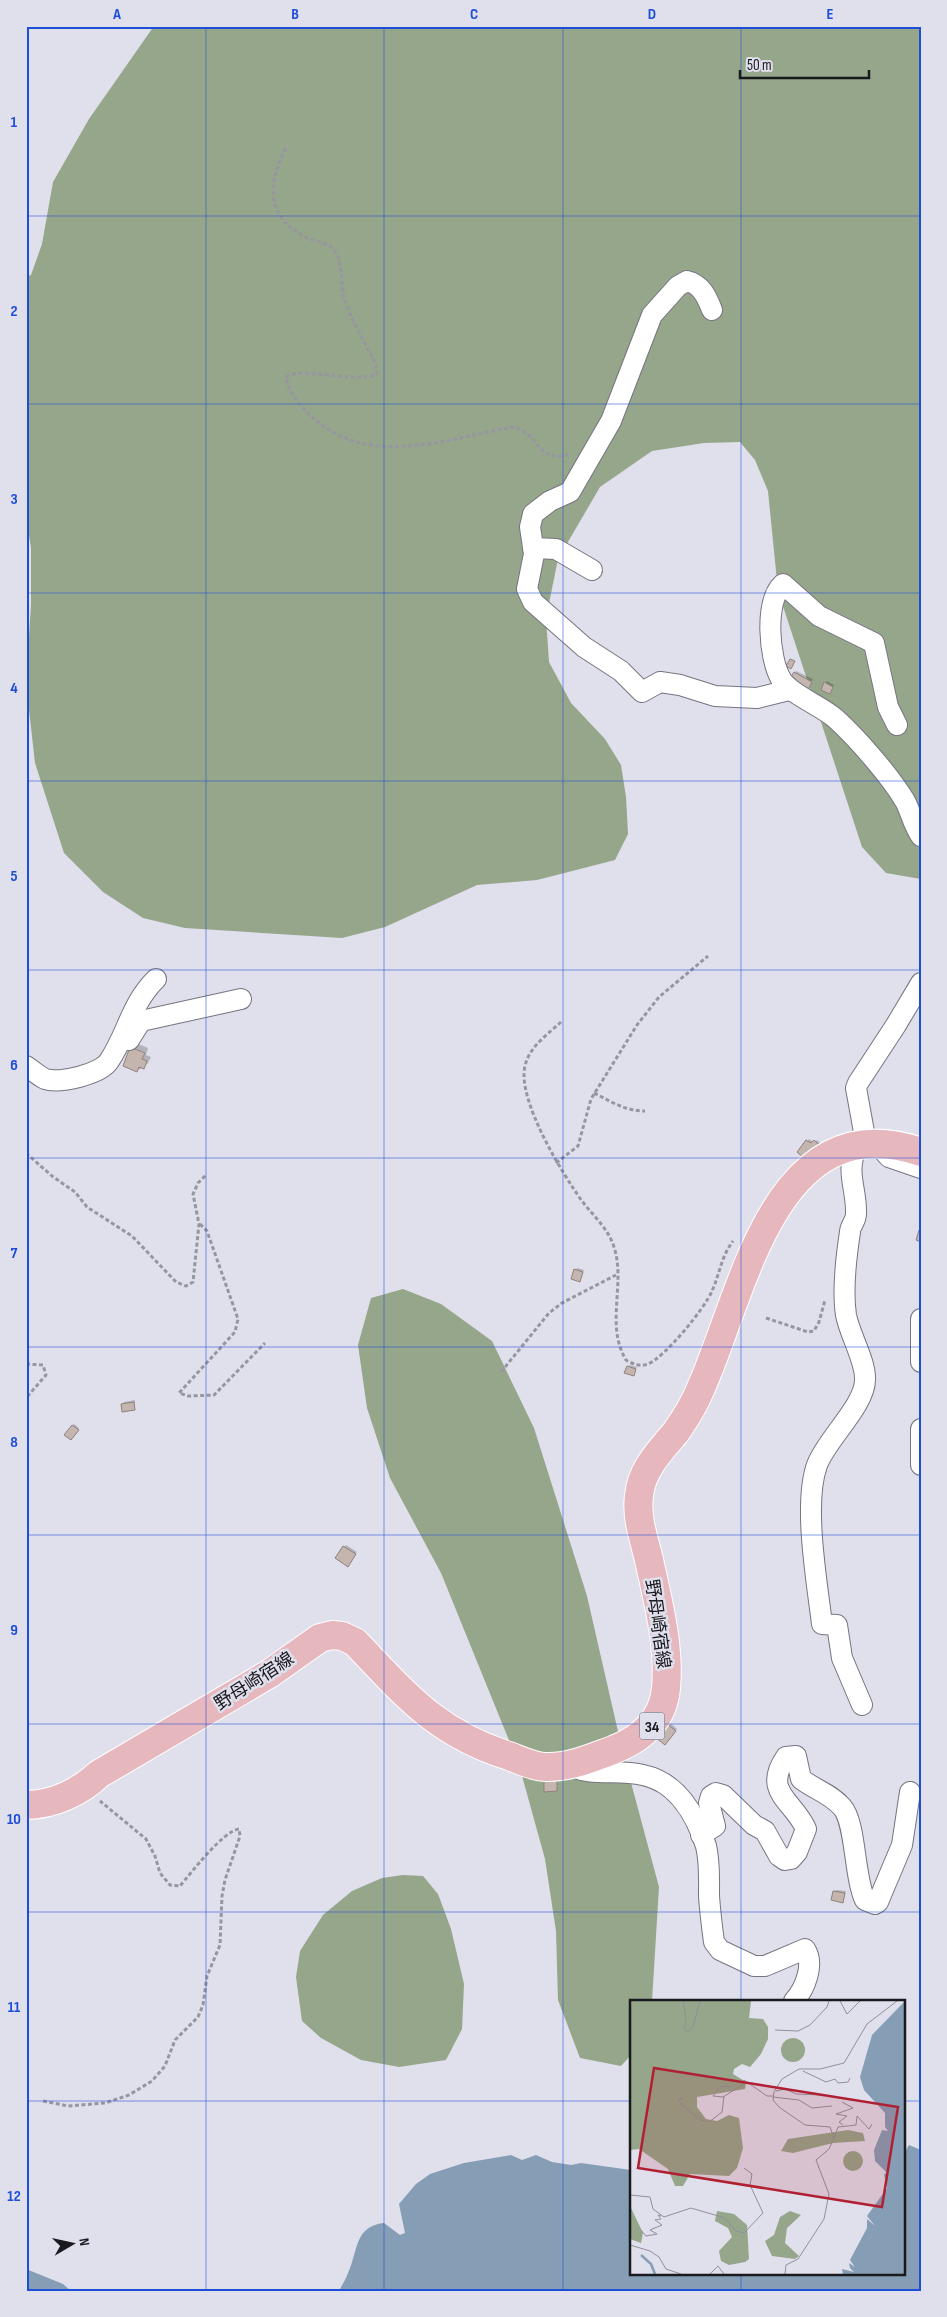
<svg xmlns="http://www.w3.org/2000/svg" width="947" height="2317" font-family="'Sofia Sans Condensed','Noto Sans JP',sans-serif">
<rect width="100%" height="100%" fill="#e0dfec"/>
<g fill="#95a68a">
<polygon points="154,26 921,26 921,879 886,873 862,847 778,591 768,491 755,460 740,442 704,443 652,451 600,487 558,559 546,618 549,662 571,703 605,739 621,765 626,797 628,834 615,860 537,880 477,885 385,927 342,938 185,928 143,918 103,892 64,853 35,763 26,683 31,605 31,548 26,517 26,277 31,275 42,244 53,182 89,119"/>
<polygon points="403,1289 441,1304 492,1341 534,1428 587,1596 622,1749 659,1887 652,2001 631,2001 631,2055 621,2066 580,2058 558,2000 556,1931 545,1859 519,1765 441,1573 390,1478 367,1408 358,1345 371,1298"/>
<polygon points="403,1875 423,1876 438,1894 451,1929 464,1984 462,2029 446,2060 399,2067 361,2060 321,2038 302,2021 296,1977 300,1951 323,1915 352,1891 382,1878"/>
</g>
<g fill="#859eb5">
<path d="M 909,2145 L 921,2150 L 921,2291 L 339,2291 C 342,2285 346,2279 348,2273 C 358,2252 354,2226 384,2223 L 400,2235 L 405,2233 L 399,2204 L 416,2184 L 430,2174 L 464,2163 L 511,2155 L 522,2160 L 536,2155 L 552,2162 L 571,2165 L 581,2163 L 631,2170 L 631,2273 L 903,2273 L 903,2155 Z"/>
<polygon points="26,2269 63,2284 71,2291 26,2291"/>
</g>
<g fill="#0003">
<polygon points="796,671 813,679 809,686 795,673"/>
<polygon points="827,681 834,685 830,693 825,683"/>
<polygon points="136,1043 148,1048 146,1055 151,1057 148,1063 137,1071 131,1048"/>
<polygon points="809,1139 814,1142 817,1140 823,1146 799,1152"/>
<polygon points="577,1268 584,1270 579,1281 576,1270"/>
<polygon points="630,1365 637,1367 633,1375 628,1367"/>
<polygon points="135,1400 135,1409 122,1404 124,1402"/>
<polygon points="74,1424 79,1428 70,1439 65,1435"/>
<polygon points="346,1545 357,1552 349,1563 344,1547"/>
<polygon points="669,1722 677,1729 667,1742 667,1724"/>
<polygon points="836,1890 846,1891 843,1901 834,1892"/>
</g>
<g fill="#c4b6af" stroke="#8f827c">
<polygon points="790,659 795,661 791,669 786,666"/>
<polygon points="794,672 812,682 808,690 789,680"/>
<polygon points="824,682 833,687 830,694 821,690"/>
<polygon points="130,1047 145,1053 142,1059 147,1061 144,1069 139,1067 137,1072 123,1066"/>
<polygon points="806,1140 811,1143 814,1140 822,1148 814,1156 808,1151 804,1158 797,1152"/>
<polygon points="919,1230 921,1231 921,1242 916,1240"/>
<polygon points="574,1269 583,1272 580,1282 571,1279"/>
<polygon points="627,1366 636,1369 634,1376 624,1373"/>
<polygon points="134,1402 135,1410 122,1412 121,1404"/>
<polygon points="72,1425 79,1430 71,1440 64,1435"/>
<polygon points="343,1546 356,1554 348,1567 335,1558"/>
<polygon points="666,1723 676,1731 665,1745 655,1737"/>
<polygon points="544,1778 557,1778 557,1791 544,1792"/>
<polygon points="833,1891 845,1893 843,1903 831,1900"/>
</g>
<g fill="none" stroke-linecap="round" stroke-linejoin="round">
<g stroke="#767480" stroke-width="22">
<g id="minor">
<path d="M 712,310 C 707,297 701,284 687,281 L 678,286 L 652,315 L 611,421 L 570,492 L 550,501 L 533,514 L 530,527 L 534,554 L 527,589 L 533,602 L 584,647 L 621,671 L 642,692 L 660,682 L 680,685 L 715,696 L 757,698 L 789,690"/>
<polyline points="533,548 556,549 592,570"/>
<path d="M 897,725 L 888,707 L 874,643 L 819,616 L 783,584 C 764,601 769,659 781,679 C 789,694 822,706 836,719 C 858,739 890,776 905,801 C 911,812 913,825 921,836"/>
<polyline points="129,1040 141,1021 241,999"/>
<path d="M 26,1066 C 32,1070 39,1076 45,1079 C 60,1084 101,1074 109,1061 C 128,1033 130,1005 156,979"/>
<polyline points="866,1143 856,1088 858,1083 896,1025 921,983"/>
<path d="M 858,1144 C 844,1172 857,1187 856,1214 C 856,1221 850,1226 850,1232 C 846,1258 842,1289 846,1315 C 850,1336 866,1361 865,1380 C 865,1405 826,1440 817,1465 C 803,1504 817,1582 822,1624 L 837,1625 L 842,1658 L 862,1705"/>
<polyline points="881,1148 889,1157 921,1168"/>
<polyline points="921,1319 921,1362"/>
<polyline points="921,1429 921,1465"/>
<path d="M 568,1765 C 591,1777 618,1769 643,1775 C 677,1782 696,1815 706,1846 C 710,1862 709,1880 709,1896 C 710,1911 712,1927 714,1942 L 720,1950 L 754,1966 L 765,1966 L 805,1949 C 815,1964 805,1989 794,2001"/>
<path d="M 701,1835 L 715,1826 L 709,1803 L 711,1796 L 716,1793 L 723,1795 L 754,1825 L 765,1831 L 779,1856 L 785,1860 L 791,1859 L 797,1852 L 806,1829 C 793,1800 762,1792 786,1757 L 796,1756 L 801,1779 C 814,1789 831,1794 842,1807 C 856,1822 854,1877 865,1900 L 875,1904 L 878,1902 L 902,1845 L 910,1792"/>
</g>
</g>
<g stroke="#fff" stroke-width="30">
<path id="primary" d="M 26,1805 C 53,1805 80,1792 99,1774 L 269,1674 L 320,1638 L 332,1635 L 342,1636 L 355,1642 C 406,1695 436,1733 509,1756 C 520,1760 534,1767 545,1767 C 569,1768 591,1758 613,1750 C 641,1739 663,1721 666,1688 C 670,1647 658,1601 649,1560 C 644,1539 636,1518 639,1496 C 641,1470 660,1451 676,1432 C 685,1419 694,1405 700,1390 C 743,1297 773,1101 921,1152"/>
</g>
<g stroke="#9796a0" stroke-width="3" stroke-dasharray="4 2.5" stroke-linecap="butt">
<path d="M 286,148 C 266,186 266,220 310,239 C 318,242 329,243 334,250 C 344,263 340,283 344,298 C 351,320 365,343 376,364 L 377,374 C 354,384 303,366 286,377 C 288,392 300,405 310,415 C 365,469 445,440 511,427 C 542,432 534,465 571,454"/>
<path d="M 561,1022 C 548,1034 529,1047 525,1066 C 517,1100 562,1173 582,1201 C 594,1217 608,1228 614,1247 C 626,1284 605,1325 626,1360 C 633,1364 640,1367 648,1364 C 665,1357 705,1308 712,1291 C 720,1273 721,1257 733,1241"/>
<path d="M 594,1093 C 612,1102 625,1111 645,1111"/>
<polyline points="26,1153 52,1176 75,1192 87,1207 132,1236 176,1282 186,1286 193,1282 199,1224 193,1194 198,1183 206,1175"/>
<polyline points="556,1163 578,1146 591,1099 637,1025 659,997 708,956"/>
<polyline points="200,1224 207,1231 238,1319 235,1332 179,1393 188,1396 214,1395 265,1343"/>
<polyline points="766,1318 808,1332 814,1331 819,1322 825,1300"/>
<polyline points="26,1364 43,1365 46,1375 26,1398"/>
<polyline points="501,1372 549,1313 562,1303 616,1275"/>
<path d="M 43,2101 L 68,2106 L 105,2103 L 129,2095 L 152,2081 L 165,2066 L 175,2040 L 198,2017 L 203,2005 L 207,1976 L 220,1945 L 222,1896 L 225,1880 L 240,1836 L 239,1829 C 223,1831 191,1873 180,1886 L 170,1885 L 160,1873 L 155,1856 L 146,1839 L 100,1801"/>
</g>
<use href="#minor" stroke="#fff" stroke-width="20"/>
<use href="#primary" stroke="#e6b8be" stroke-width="28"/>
</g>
<path fill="none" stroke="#1d4ed8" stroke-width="1" stroke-opacity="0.55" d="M 206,26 L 206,2291M 384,26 L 384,2291M 563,26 L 563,2291M 741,26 L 741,2001M 26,216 L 921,216M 26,404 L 921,404M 26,593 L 921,593M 26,781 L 921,781M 26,970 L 921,970M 26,1158 L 921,1158M 26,1347 L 921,1347M 26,1535 L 921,1535M 26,1724 L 921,1724M 26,1912 L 921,1912M 26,2101 L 631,2101M 903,2101 L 921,2101M 741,2273 L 741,2291"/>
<g text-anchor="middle" stroke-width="5" stroke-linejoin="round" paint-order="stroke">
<rect fill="#e0dfec" stroke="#55545c" stroke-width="1" x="639.5" y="1712.5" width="25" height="27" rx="4"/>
<g font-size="16" font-weight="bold" fill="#19191e">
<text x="652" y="1732">34</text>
</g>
<g font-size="18" fill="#19191e" stroke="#e0dfec">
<text transform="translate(658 1624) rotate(82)" y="6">野母崎宿線</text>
<text transform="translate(254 1681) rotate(-33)" y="6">野母崎宿線</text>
</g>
</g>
<g transform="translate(630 2000)">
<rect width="275" height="275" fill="#e0dfec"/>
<path d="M 0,1 L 121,1 L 119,18 L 133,19 L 138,27 L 138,39 L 131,54 L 120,67 L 112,64 L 104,69 L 103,74 L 116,82 L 115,89 L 67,97 L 67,107 L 76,119 L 87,121 L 99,115 L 109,118 L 113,148 L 107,168 L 99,176 L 60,174 L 53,186 L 45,186 L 38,169 L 9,149 L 0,150 ZM151 50a12 12 0 1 1 24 0a12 12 0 1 1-24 0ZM 218,130 L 233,133 L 235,141 L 203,143 L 163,153 L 151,151 L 158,139 ZM213 161a10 10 0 1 1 20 0a10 10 0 1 1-20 0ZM 0,206 L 13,233 L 11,243 L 0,239 ZM 87,211 L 104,214 L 117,225 L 119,259 L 115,262 L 99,265 L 91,261 L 89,251 L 102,237 L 98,228 L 85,221 ZM 160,211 L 171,215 L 157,228 L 155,243 L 169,256 L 165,259 L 142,256 L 135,241 L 144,235 L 150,217 Z" fill="#95a68a"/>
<path d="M 275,1 L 275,274 L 213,274 L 212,269 L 224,272 L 220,268 L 219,263 L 225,267 L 220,260 L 237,228 L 237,219 L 245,226 L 237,216 L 257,188 L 254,174 L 257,173 L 245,161 L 244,150 L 252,130 L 258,131 L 255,127 L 255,113 L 234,90 L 230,77 L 242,35 Z" fill="#859eb5"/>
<path fill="none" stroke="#859eb5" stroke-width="2.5" d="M 11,255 L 21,264 L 25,274"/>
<path fill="none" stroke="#90909a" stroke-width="1" d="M 53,1 L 56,20 L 54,29 L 58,32 L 63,26 L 70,1M 210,1 L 217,14 L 230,1M 145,30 L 168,31 L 180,25 L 197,7 L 199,1M 173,71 L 196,82 L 205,79 L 208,83 L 218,82 L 220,78M 100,86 L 90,87 L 83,96 L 93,97 L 112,85 L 114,80 L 137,96 L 143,96M 146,91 L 155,89 L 166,94 L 192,95M 143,97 L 169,100 L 182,108 L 202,106M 53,98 L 49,100 L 52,105 L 71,120 L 79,122 L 92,112 L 94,96M 212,102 L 223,108 L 206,114 L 217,116 L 209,122 L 213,125M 204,138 L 208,127 L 226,125 L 227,116 L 239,129 L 242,124M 0,195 L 20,197 L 23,209 L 34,217 L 61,208 L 95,218 L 106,231 L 114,233 L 133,213 L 120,185 L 122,174 L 114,168M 11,230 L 16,236 L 27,234 L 20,230 L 32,225 L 25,220 L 31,219 L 28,215 L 31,216M 0,245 L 20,251 L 29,257 L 36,269 L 51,274M 80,274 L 88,266 L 94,274M 155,274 L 156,265 L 168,259 L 194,219 L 199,194 L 186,160 L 199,149 L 204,138 L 200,127 L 175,125 L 149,107 L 143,100 L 144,92 L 152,79 L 169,69 L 190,69 L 214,63 L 237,24 L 267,1"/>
<path fill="#b11f32" fill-opacity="0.15" stroke="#b11f32" stroke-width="2.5" d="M 24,68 L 268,107 L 252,207 L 8,168 Z"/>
<rect width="275" height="275" fill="none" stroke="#19191e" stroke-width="2.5"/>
</g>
<rect width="947" height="2317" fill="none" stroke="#e0dfec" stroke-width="55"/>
<g transform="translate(72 2244) rotate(81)" stroke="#e0dfec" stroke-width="4" paint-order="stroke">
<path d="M0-4L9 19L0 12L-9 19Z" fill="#19191e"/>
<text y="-8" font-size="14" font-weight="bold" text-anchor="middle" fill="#19191e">N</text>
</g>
<path d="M740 70v8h129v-8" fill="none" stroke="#19191e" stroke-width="2.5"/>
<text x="747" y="70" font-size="15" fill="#19191e" stroke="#e0dfec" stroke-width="4" paint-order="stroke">50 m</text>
<rect x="28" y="28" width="892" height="2262" fill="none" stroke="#1d4ed8" stroke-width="2"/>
<g font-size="16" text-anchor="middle" font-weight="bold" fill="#1d4ed8">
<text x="117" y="19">A</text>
<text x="295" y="19">B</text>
<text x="474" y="19">C</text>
<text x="652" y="19">D</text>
<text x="830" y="19">E</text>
<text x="14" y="127">1</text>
<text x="14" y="316">2</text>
<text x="14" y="504">3</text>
<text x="14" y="693">4</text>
<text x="14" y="881">5</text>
<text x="14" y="1070">6</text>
<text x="14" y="1258">7</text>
<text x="14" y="1447">8</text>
<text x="14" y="1635">9</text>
<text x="14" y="1824">10</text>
<text x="14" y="2012">11</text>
<text x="14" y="2201">12</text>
</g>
</svg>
